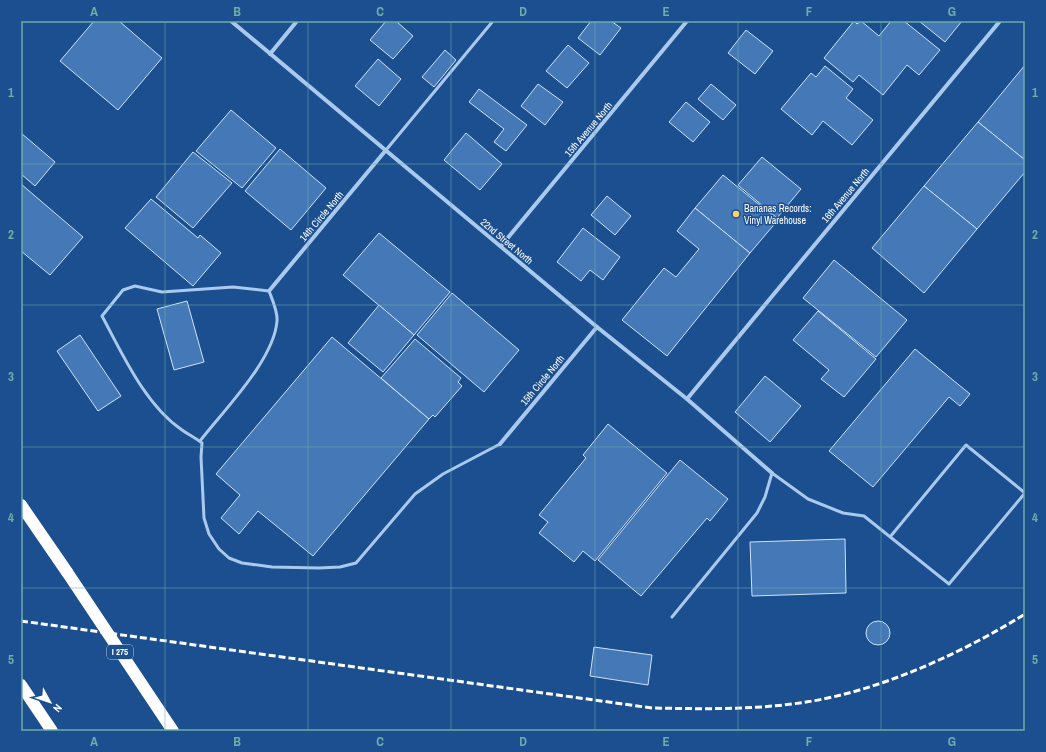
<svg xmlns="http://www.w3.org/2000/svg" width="1046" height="752" font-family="'Archivo Narrow',sans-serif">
<rect width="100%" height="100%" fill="#1b4f8f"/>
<g fill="#4478b7" stroke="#cfe3fa">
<polygon points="94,21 119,21 162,58 118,110 60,61"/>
<polygon points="386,21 396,21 413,36 393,59 370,40"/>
<polygon points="591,21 611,21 621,28 600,55 578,38"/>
<polygon points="854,21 857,24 861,21 879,36 891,21 904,21 940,50 919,75 907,65 883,95 859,75 853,82 824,58"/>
<polygon points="919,21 962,21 945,42"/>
<polygon points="746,30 773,51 755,74 728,53"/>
<polygon points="568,45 589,63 567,88 546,71"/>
<polygon points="445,50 456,60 434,87 422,77"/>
<polygon points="378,59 401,79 379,106 355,86"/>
<polygon points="1025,65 1025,160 978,122"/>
<polygon points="825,66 853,89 846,98 873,120 852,145 823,121 812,135 781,109 811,73 816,77"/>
<polygon points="538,84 563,102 545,125 521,106"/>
<polygon points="711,84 736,105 723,120 698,99"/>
<polygon points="479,89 527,125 506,151 494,142 504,129 469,102"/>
<polygon points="686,102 710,122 693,142 669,122"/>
<polygon points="231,110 276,148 242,188 196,151"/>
<polygon points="978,122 1025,160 1025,172 977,229 924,186"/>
<polygon points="21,133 55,162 35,186 21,174"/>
<polygon points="466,133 502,164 480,190 444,160"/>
<polygon points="280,149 326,188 291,230 245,191"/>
<polygon points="193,152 232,183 193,228 156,197"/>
<polygon points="762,157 801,189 777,218 738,185"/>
<polygon points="723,175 778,220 750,253 695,208"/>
<polygon points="21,184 83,237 50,275 21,251"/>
<polygon points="924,186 977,229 924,293 872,248"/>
<polygon points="607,196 631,216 615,235 591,215"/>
<polygon points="151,199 198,238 200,235 221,253 193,286 125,228"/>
<polygon points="695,208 750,253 667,356 622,320 664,268 676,277 699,249 677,231"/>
<polygon points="583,228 620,257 603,280 590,270 581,281 557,262"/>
<polygon points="379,233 450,292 414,335 343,275"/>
<polygon points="834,260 907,320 876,357 803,298"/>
<polygon points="452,293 519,350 484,392 417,335"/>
<polygon points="187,301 204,362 174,370 157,309"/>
<polygon points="379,305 414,335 383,372 348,343"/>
<polygon points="818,311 876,359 844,397 821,379 829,370 793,340"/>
<polygon points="80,335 121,396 98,411 57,351"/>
<polygon points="332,337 429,419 313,556 258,511 239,534 221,518 240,495 216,474"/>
<polygon points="415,339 461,378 458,382 462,386 435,417 433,415 429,419 381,378"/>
<polygon points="915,349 970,394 960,406 949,397 873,487 829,451"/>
<polygon points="765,376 801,406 770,442 735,412"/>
<polygon points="608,424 667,473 595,561 583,551 574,562 539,533 548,522 539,515 586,458 583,455"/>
<polygon points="680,460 728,499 710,521 707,518 641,596 598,560"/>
<polygon points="845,539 846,593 752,596 750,542"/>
<circle cx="878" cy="633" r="12"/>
<polygon points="594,647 652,655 648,685 590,676"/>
</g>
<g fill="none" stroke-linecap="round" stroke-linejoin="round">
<g stroke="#a9c9ee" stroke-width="3">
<polyline points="386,150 493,21"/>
<path d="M 200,441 C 224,410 274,360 277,321 C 278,312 272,299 269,291 L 233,287 L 162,292 L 135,286 L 123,290 L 102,316 C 122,353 145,405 182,430 C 189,435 194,437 202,443 L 201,457 L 204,518 L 209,534 L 219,549 L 229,558 L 242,563 L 272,567 L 319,568 L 340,567 L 356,563 L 415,494 L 443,474 L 500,444"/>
<polyline points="672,617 757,513 765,497 772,473 808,499 843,513 864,516 949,584 1025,493 966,445 890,537"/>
</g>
<g stroke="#a9c9ee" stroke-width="4">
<polyline points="231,21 597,327 687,399 772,473"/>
<polyline points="270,54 297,21"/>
<polyline points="501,246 687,21"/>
<polyline points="269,291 386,150"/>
<polyline points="687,399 1000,21"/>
<polyline points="500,444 597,327"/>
</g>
<g stroke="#fff" stroke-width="12">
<polyline points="21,505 67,572"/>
<polyline points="21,685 52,731"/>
</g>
<path stroke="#fff" stroke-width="3" stroke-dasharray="7 3" stroke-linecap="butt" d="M 21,621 L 652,708 C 704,709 755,710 806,702 C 880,691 962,653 1025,614"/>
<polyline stroke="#fff" stroke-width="12" points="67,572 173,731"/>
</g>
<path fill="none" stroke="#6fada8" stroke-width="1" stroke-opacity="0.55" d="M 165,21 L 165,731M 308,21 L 308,731M 451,21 L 451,731M 595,21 L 595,731M 738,21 L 738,731M 881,21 L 881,731M 21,164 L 1025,164M 21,305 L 1025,305M 21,447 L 1025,447M 21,588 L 1025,588"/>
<circle fill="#ffd166" stroke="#1b4f8f" stroke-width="1.5" cx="736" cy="214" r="4"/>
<g text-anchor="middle" stroke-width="3" stroke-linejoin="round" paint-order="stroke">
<rect fill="#1b4f8f" stroke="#bbcadd" stroke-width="1" x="107" y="645" width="26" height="14" rx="3"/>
<g font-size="9" font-weight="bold" fill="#fff">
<text x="120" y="655">I 275</text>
</g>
<g font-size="10" fill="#fff" stroke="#1b4f8f">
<text transform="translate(588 129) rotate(-50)" y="4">15th Avenue North</text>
<text transform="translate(845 195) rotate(-50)" y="4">16th Avenue North</text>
<text transform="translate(321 216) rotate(-50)" y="4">14th Circle North</text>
<text transform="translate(507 241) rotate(40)" y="4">22nd Street North</text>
<text transform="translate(542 380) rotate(-50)" y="4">15th Circle North</text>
</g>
<g font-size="10" fill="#fff" stroke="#1b4f8f" text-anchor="start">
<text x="744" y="212">Bananas Records:<tspan x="744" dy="12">Vinyl Warehouse</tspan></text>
</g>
</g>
<rect width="1046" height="752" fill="none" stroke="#1b4f8f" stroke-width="44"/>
<g transform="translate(50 702) rotate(130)" stroke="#1b4f8f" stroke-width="3" paint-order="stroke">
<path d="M0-3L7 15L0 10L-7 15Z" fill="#ffffff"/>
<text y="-6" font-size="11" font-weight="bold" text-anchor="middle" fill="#ffffff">N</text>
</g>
<rect x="22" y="22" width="1002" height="708" fill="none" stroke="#6fada8" stroke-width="1.5"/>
<g font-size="13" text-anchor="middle" font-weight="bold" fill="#6fada8">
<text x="94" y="16">A</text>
<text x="237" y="16">B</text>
<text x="380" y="16">C</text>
<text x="523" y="16">D</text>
<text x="666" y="16">E</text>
<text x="809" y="16">F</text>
<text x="952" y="16">G</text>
<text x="11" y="97">1</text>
<text x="1035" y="97">1</text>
<text x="11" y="239">2</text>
<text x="1035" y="239">2</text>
<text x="11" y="381">3</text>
<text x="1035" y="381">3</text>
<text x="11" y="522">4</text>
<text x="1035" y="522">4</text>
<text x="11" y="664">5</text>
<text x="1035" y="664">5</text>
<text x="94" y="746">A</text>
<text x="237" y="746">B</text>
<text x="380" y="746">C</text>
<text x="523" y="746">D</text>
<text x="666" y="746">E</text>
<text x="809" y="746">F</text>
<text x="952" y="746">G</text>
</g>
</svg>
